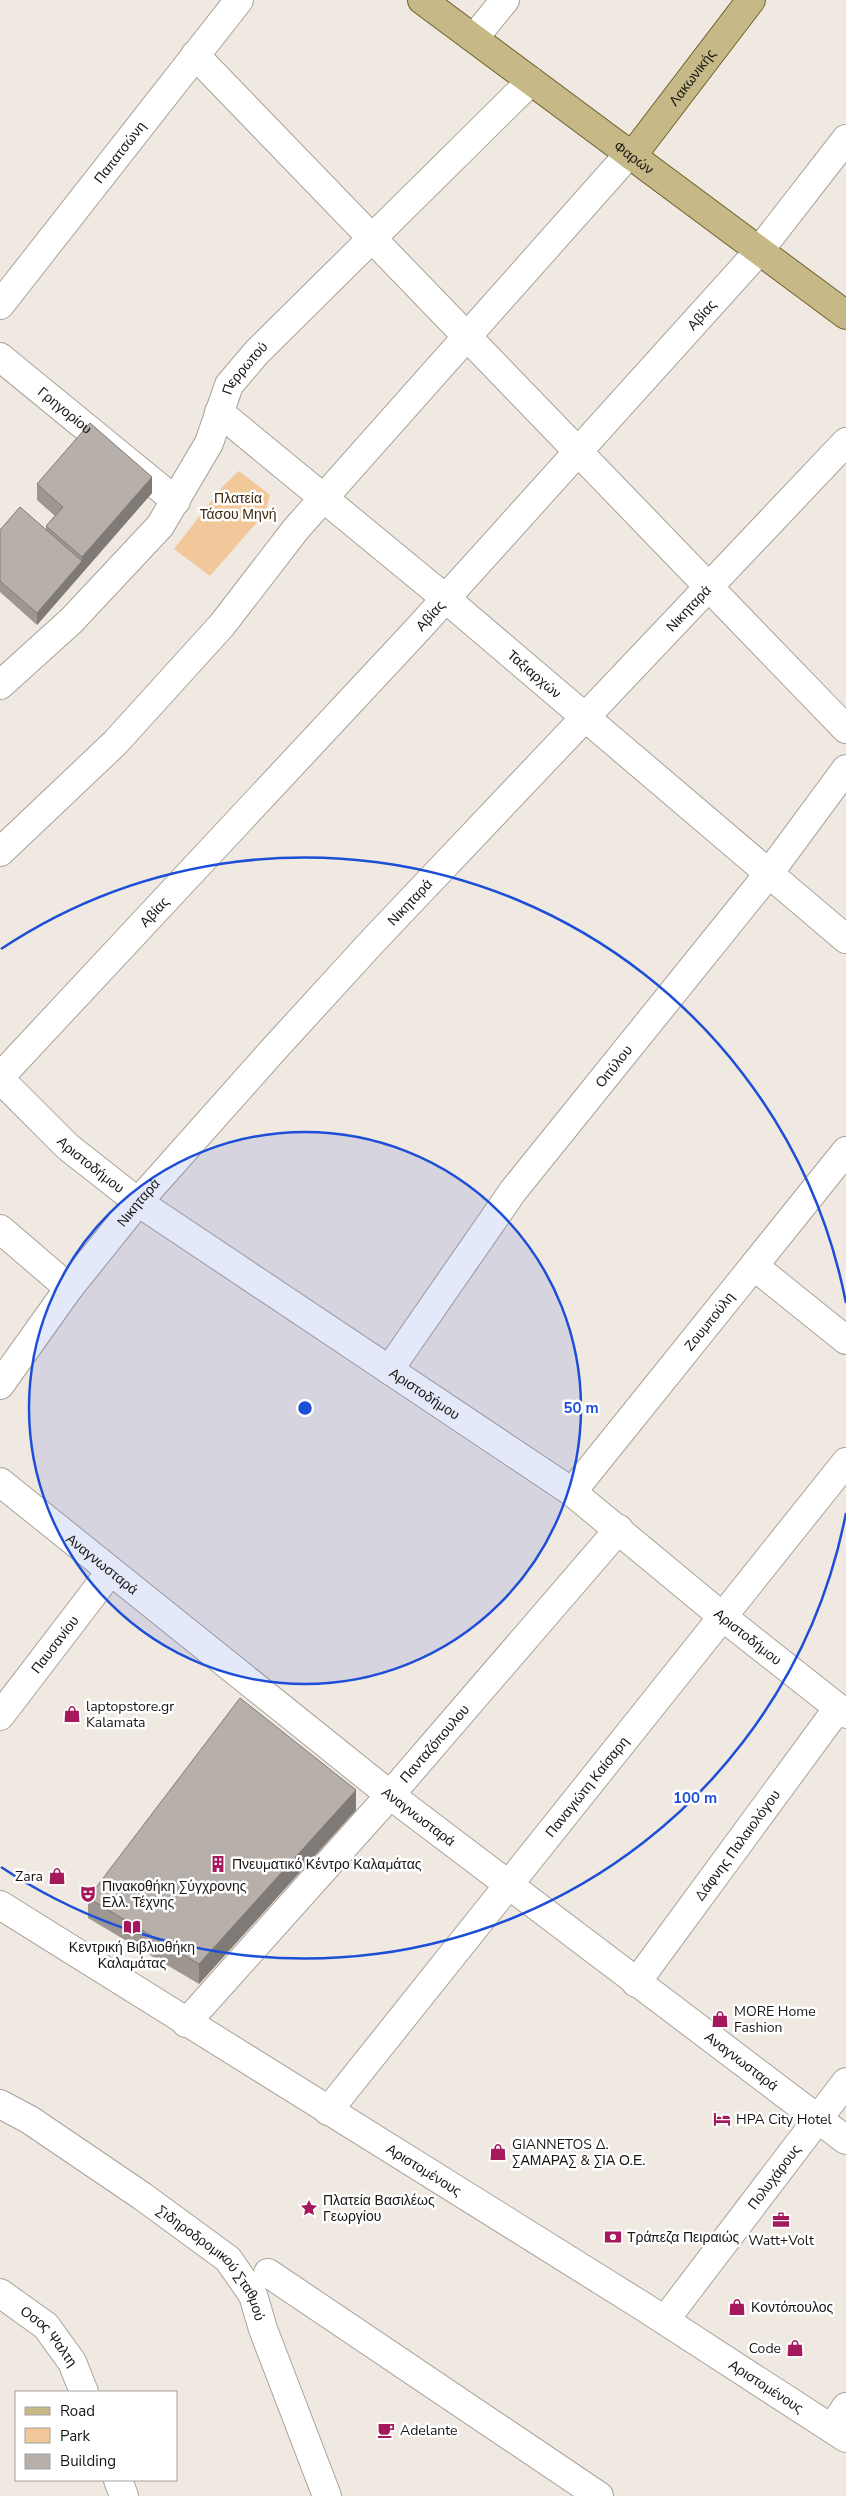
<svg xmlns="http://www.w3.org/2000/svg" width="846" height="2496" font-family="'Nunito Sans',sans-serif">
<rect width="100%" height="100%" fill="#f0e9e1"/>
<polygon fill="#f2c799" points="239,471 270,495 265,513 210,576 174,549 223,486"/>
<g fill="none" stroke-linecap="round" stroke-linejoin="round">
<g stroke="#a9a29b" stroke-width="30">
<g id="minor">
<polyline points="474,38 505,0"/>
<polyline points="195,55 846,729"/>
<path id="s1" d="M 0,305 L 239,0"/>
<path id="s2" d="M 0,357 L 176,501"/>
<path id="s3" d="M 219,412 L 445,598 L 846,939"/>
<path id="s4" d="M 0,685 L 71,621 L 160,526 L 209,443 L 229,385 L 257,352 L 531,81"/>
<polyline points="0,852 115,743 222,625 296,529 629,154"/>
<path id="s5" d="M 0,1077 L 418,629 L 759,251 L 846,139"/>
<path id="s6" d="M 0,1079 L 68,1147 L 138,1202 L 572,1492 L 723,1617 L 846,1714"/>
<polyline points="0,1229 69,1288"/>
<polyline points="754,1266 846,1340"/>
<path id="s7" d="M 389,1370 L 513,1191 L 770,872 L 846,769"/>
<path id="s8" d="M 0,1385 L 69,1288 L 138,1202 L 275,1048 L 371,943 L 846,442"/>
<path id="s9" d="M 0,1482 L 390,1795 L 846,2140"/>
<path id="s10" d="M 572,1492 L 846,1151"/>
<path id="s11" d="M 0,1716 L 110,1572"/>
<path id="s12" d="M 0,1905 L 644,2307 L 846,2438"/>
<path id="s13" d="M 636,1983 L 838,1708"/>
<path id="s14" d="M 186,2023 L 390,1795 L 619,1529"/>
<path id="s15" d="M 0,2104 L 30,2120 L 55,2137 L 142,2196 L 228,2259 L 253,2295 L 263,2329 L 327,2496"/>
<path id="s16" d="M 328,2111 L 846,1462"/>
<polyline points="268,2273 599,2496"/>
<path id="s17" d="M 0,2293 L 46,2326 L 72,2362 L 84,2392"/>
<path id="s18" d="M 665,2320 L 846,2082"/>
<polyline points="832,2428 846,2407"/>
<polyline points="118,2480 124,2496"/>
</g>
</g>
<g stroke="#71612b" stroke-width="30">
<g id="major">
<path id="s19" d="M 422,0 L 846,315"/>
<path id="s20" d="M 632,156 L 751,0"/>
</g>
</g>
<use href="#minor" stroke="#fff" stroke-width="28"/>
<use href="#major" stroke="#c7b987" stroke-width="28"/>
</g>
<g fill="#9d9691">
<polygon points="37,484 152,493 37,625 0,592 0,530 46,530 46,526 55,516 37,500"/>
<polygon points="356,1810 199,1984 88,1918 88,1898"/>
</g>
<g fill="#807a76">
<polygon points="152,477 152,493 37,625 37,613 82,561 82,557"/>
<polygon points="356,1790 356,1810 199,1984 199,1964"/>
</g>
<g fill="#b7afa9" stroke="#807a76">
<polygon points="90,423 152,477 82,557 46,526 63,507 37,484"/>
<polygon points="20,507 82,561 37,613 0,581 0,530"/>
<polygon points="240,1698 356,1790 199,1964 88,1898"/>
</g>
<circle cx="305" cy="1408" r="276" fill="#1d4ed8" fill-opacity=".12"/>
<g fill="none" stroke="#1d4ed8" stroke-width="2.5">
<circle cx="305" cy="1408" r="276"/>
<path d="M846 1513A551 551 0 0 1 1 1867M1 949A551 551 0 0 1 846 1303"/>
</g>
<defs>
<g id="shop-bare" transform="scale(1.35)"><path d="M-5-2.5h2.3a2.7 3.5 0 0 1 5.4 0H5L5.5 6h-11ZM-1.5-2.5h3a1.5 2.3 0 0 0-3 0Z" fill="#a5185c" stroke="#fff" stroke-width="2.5" paint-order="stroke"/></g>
<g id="building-bare" transform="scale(1.35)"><path d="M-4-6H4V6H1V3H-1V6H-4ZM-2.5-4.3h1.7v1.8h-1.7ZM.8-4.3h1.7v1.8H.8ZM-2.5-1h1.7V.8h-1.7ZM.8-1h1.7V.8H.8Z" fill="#a5185c" stroke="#fff" stroke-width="2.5" paint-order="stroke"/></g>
<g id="theatre-bare" transform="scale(1.35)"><path d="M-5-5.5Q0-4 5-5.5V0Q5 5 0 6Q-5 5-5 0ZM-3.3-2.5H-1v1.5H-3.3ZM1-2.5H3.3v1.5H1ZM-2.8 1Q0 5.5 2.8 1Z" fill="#a5185c" stroke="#fff" stroke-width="2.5" paint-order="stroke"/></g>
<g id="library-bare" transform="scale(1.35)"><path d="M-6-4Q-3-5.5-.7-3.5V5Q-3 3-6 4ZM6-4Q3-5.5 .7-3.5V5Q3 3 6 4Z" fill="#a5185c" stroke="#fff" stroke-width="2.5" paint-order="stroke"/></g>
<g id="hotel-bare" transform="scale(1.35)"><path d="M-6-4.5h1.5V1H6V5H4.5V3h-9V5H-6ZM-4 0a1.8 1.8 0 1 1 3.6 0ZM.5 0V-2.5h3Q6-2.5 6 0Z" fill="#a5185c" stroke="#fff" stroke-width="2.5" paint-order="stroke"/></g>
<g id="sight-bare" transform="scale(1.35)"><path d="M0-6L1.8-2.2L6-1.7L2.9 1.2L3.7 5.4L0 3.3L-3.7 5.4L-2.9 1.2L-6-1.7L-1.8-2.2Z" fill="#a5185c" stroke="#fff" stroke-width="2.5" paint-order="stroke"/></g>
<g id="office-bare" transform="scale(1.35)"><path d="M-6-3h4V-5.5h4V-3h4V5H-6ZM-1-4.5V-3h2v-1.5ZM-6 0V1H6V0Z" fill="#a5185c" stroke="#fff" stroke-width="2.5" paint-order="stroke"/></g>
<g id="bank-bare" transform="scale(1.35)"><path d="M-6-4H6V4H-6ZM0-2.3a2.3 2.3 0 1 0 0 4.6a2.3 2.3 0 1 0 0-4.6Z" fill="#a5185c" stroke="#fff" stroke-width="2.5" paint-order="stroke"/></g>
<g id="cafe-bare" transform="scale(1.35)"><path d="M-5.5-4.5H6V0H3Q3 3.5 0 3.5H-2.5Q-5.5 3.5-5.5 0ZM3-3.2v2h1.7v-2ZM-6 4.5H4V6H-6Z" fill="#a5185c" stroke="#fff" stroke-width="2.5" paint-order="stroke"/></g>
</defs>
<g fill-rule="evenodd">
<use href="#shop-bare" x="72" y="1714"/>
<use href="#building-bare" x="218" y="1864"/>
<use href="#shop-bare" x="57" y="1876"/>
<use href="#theatre-bare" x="88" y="1894"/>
<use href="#library-bare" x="132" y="1927"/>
<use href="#shop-bare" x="720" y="2019"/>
<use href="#hotel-bare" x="722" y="2119"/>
<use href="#shop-bare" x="498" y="2152"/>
<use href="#sight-bare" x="309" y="2208"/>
<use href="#office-bare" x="781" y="2220"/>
<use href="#bank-bare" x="613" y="2237"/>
<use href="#shop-bare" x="737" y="2307"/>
<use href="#shop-bare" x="795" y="2348"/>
<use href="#cafe-bare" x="386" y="2430"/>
</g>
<g text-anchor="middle" stroke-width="5" stroke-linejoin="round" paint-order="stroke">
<g font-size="14" fill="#191614" stroke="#fff">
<text dy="5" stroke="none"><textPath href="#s20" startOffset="99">Λακωνικής</textPath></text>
<text dy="5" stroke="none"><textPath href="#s1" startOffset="194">Παπατσώνη</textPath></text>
<text dy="5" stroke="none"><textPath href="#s19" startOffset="264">Φαρών</textPath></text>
<text dy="5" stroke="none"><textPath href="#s5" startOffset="1036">Αβίας</textPath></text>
<text dy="5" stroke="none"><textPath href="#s4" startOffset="406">Περρωτού</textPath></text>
<text dy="5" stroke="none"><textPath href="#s2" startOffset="84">Γρηγορίου</textPath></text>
<text dy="5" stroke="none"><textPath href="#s8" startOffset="1039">Νικηταρά</textPath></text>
<text dy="5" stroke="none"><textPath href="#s5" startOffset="631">Αβίας</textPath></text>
<text dy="5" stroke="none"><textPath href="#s3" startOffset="410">Ταξιαρχών</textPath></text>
<text dy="5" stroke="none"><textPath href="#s8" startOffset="634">Νικηταρά</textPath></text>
<text dy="5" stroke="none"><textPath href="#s5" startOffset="226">Αβίας</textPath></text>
<text dy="5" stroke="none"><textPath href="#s7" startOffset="378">Οιτύλου</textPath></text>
<text dy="5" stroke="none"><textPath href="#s6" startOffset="125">Αριστοδήμου</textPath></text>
<text dy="5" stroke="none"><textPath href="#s8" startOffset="229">Νικηταρά</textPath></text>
<text dy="5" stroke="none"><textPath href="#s10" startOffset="219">Ζουμπούλη</textPath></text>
<text dy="5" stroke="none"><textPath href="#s6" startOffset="530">Αριστοδήμου</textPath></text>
<text dy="5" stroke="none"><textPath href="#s9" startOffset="131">Αναγνωσταρά</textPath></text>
<text dy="5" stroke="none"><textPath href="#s6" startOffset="935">Αριστοδήμου</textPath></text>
<text dy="5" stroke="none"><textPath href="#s11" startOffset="90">Παυσανίου</textPath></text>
<text dy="5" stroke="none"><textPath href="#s14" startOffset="374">Πανταζόπουλου</textPath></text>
<text dy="5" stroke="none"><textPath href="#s16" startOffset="415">Παναγιώτη Καίσαρη</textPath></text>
<text dy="5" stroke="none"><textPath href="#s9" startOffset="536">Αναγνωσταρά</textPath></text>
<text dy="5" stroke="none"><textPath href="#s13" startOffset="171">Δάφνης Παλαιολόγου</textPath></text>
<text dy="5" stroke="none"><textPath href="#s9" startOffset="941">Αναγνωσταρά</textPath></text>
<text dy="5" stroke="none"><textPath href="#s12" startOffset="500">Αριστομένους</textPath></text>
<text dy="5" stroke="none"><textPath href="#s18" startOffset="180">Πολυχάρους</textPath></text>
<text dy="5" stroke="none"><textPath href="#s15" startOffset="268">Σιδηροδρομικού Σταθμού</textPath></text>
<text dy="5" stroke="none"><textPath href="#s17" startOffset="66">Οσος Ψαλτη</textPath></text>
<text dy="5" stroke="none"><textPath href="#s12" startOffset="905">Αριστομένους</textPath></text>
</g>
<g font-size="14" fill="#3f290e" stroke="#fff">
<text x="238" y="503">Πλατεία<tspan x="238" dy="16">Τάσου Μηνή</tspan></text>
</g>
<g font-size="14" fill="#191614" stroke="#fff" text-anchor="start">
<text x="86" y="1711">laptopstore.gr<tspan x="86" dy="16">Kalamata</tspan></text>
<text x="232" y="1869">Πνευματικό Κέντρο Καλαμάτας</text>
<text x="43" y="1881" text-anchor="end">Zara</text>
<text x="102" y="1891">Πινακοθήκη Σύγχρονης<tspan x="102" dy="16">Ελλ. Τέχνης</tspan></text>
<text x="132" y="1952" text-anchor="middle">Κεντρική Βιβλιοθήκη<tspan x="132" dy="16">Καλαμάτας</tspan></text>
<text x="734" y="2016">MORE Home<tspan x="734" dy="16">Fashion</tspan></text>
<text x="736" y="2124">HPA City Hotel</text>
<text x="512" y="2149">GIANNETOS Δ.<tspan x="512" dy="16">ΣΑΜΑΡΑΣ &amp; ΣΙΑ Ο.Ε.</tspan></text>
<text x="323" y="2205">Πλατεία Βασιλέως<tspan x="323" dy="16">Γεωργίου</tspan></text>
<text x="627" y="2242">Τράπεζα Πειραιώς</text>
<text x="781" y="2245" text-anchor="middle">Watt+Volt</text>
<text x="751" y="2312">Κοντόπουλος</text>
<text x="781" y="2353" text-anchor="end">Code</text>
<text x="400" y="2435">Adelante</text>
</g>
</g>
<circle cx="305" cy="1408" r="8" fill="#1d4ed8" stroke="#fff" stroke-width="2.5"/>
<g font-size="15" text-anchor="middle" font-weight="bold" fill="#1d4ed8" stroke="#fff" stroke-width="5" stroke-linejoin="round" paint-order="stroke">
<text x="581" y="1413">50 m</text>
<text x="695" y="1803">100 m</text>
</g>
<rect x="15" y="2391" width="162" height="90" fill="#ffffff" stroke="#a3a2a1"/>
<rect x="25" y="2407" width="25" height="8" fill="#c7b987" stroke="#a3a2a1"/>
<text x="60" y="2416" font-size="15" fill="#191614">Road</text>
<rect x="25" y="2428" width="25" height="15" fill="#f2c799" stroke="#a3a2a1"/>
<text x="60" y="2441" font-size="15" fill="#191614">Park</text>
<rect x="25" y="2454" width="25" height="15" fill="#b7afa9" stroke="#a3a2a1"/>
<text x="60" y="2466" font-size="15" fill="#191614">Building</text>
</svg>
